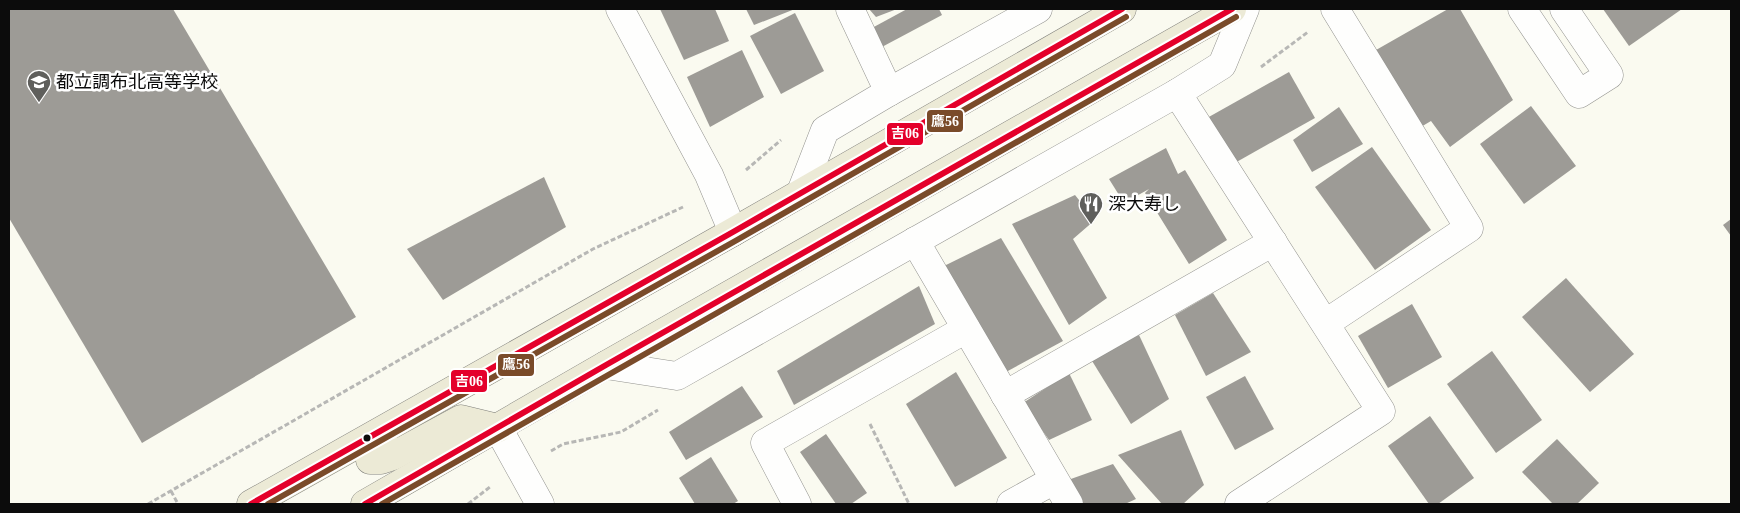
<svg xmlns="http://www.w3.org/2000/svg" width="1740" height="513" font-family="'Times New Roman','Noto Sans JP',serif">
<rect width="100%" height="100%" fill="#fafaf0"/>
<g fill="#9d9b96">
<polygon points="9,9 173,9 356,317 142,443 9,218"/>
<polygon points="660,9 715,9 729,41 684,60"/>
<polygon points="746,9 795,9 754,25"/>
<polygon points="869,9 897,9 876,17"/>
<polygon points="907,9 939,9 942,15 880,48 872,28"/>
<polygon points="1448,9 1460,9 1513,100 1450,147 1431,121 1414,131 1369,54"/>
<polygon points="1603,9 1682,9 1629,46"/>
<polygon points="795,13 824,71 781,94 750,36"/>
<polygon points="742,50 764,97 710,127 687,77"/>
<polygon points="1289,72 1315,118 1233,164 1207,118"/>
<polygon points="1531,106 1576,166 1524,204 1480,144"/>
<polygon points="1339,107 1363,144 1312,172 1293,140"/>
<polygon points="1372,147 1431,230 1375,270 1315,187"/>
<polygon points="1166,148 1178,174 1185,170 1227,240 1189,264 1145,193 1149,189 1124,203 1109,179"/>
<polygon points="544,177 566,227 443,300 407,249"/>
<polygon points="1075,195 1095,220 1073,239 1107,298 1069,325 1012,224"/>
<polygon points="1731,219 1731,236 1723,225"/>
<polygon points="1001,238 1063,341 1006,372 944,266"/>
<polygon points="1566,278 1634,354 1590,392 1522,317"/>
<polygon points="919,286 935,324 794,405 777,371"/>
<polygon points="1213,293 1251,352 1206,376 1175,315"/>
<polygon points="1412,304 1442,357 1388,388 1358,336"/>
<polygon points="1139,335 1169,399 1131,424 1089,356"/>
<polygon points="1492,351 1542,420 1496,453 1447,384"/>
<polygon points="956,372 1007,458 955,487 906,404"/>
<polygon points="1069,373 1092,420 1049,440 1023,403"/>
<polygon points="1245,376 1274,429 1235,450 1206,397"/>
<polygon points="742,386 763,417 686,460 669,432"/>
<polygon points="1430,416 1474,478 1438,504 1429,504 1388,446"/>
<polygon points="1181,430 1204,485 1183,504 1162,504 1118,455"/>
<polygon points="826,434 867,493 851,504 836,504 800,452"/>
<polygon points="1557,439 1599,483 1577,504 1553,504 1522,472"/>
<polygon points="711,457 738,501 733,504 695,504 679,478"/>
<polygon points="1113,464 1136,499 1125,504 1081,504 1068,480"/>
</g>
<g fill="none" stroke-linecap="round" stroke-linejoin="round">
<g stroke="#93938f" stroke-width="29">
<g id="minor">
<polyline points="620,9 709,175 733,232"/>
<polyline points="850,9 889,92"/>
<polyline points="1522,9 1579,94 1609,75 1564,9"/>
<polyline points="1177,93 1381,411 1239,504"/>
<polyline points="801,192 825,130 889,92 1038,9"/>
<polyline points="915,241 1069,504"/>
<polyline points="1326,323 1469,228 1335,9"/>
<polyline points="606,365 677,376 1177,93 1222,65 1245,9"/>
<polyline points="1005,395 1273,242"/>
<polyline points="498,428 540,504"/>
<polyline points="797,504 765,443 966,329"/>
<polyline points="1011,504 1054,480"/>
</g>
</g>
<g stroke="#80807c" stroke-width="29">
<g id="major">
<polyline points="386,429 379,436 369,449 370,460 381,460 393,456 461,419 498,428"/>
<polyline points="251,504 733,232 1122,9"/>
<polyline points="365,504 606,365 1232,9"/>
</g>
</g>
<g stroke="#b7b7b5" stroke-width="3" stroke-dasharray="5 2.5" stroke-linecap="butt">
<polyline points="1261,67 1308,32"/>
<polyline points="746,170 781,140"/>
<polyline points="870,424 909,504"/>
<polyline points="551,451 563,444 621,432 658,410"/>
<polyline points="171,491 178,504"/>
<polyline points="148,504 593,249 683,207"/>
<polyline points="468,504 490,487"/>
</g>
<use href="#minor" stroke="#fefefd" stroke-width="28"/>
<use href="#major" stroke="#ecead6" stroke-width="28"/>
<g stroke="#fff" stroke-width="10">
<g id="bus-1">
<polyline points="251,504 733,232 1122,9"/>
<polyline points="365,504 606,365 1232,9"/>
</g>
</g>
<g stroke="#fff" stroke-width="10">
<g id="bus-2">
<polyline points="268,504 737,240 1126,17"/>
<polyline points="382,504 1236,17"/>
</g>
</g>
<use href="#bus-1" stroke="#e4002b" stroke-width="6"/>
<use href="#bus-2" stroke="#7a4b2a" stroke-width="6"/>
</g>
<defs>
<g id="school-pin" transform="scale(1.25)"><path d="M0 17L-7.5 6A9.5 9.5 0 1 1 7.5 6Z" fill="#5f5f5c" stroke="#fff"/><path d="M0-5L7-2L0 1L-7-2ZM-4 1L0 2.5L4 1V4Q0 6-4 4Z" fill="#fff"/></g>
<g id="restaurant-pin" transform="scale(1.25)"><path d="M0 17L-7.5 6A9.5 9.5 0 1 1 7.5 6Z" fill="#5f5f5c" stroke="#fff"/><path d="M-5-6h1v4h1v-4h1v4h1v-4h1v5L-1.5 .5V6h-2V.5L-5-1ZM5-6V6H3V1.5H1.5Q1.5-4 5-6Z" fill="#fff"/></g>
</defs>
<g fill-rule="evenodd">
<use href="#school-pin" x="39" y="82"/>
<use href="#restaurant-pin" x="1091" y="204"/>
</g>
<circle fill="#0c0c0c" stroke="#fff" stroke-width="2" cx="367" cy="438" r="4.5"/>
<g text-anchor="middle" stroke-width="5" stroke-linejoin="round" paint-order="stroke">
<g font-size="18" fill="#0c0c0c" stroke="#fff" text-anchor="start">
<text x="56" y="88">都立調布北高等学校</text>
<text x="1108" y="210">深大寿し</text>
</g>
</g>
<g stroke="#fff" stroke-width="2">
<rect x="926" y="109" width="38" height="24" rx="5" fill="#7a4b2a"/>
<rect x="886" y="122" width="38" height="24" rx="5" fill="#e4002b"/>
<rect x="497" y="353" width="38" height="24" rx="5" fill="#7a4b2a"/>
<rect x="450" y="369" width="38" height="24" rx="5" fill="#e4002b"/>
</g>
<g font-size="14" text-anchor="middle" font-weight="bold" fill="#fff">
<text x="945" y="126">鷹56</text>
<text x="905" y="138">吉06</text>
<text x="516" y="369">鷹56</text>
<text x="469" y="386">吉06</text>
</g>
<rect width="1740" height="513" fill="none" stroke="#0c0c0c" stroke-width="20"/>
</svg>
